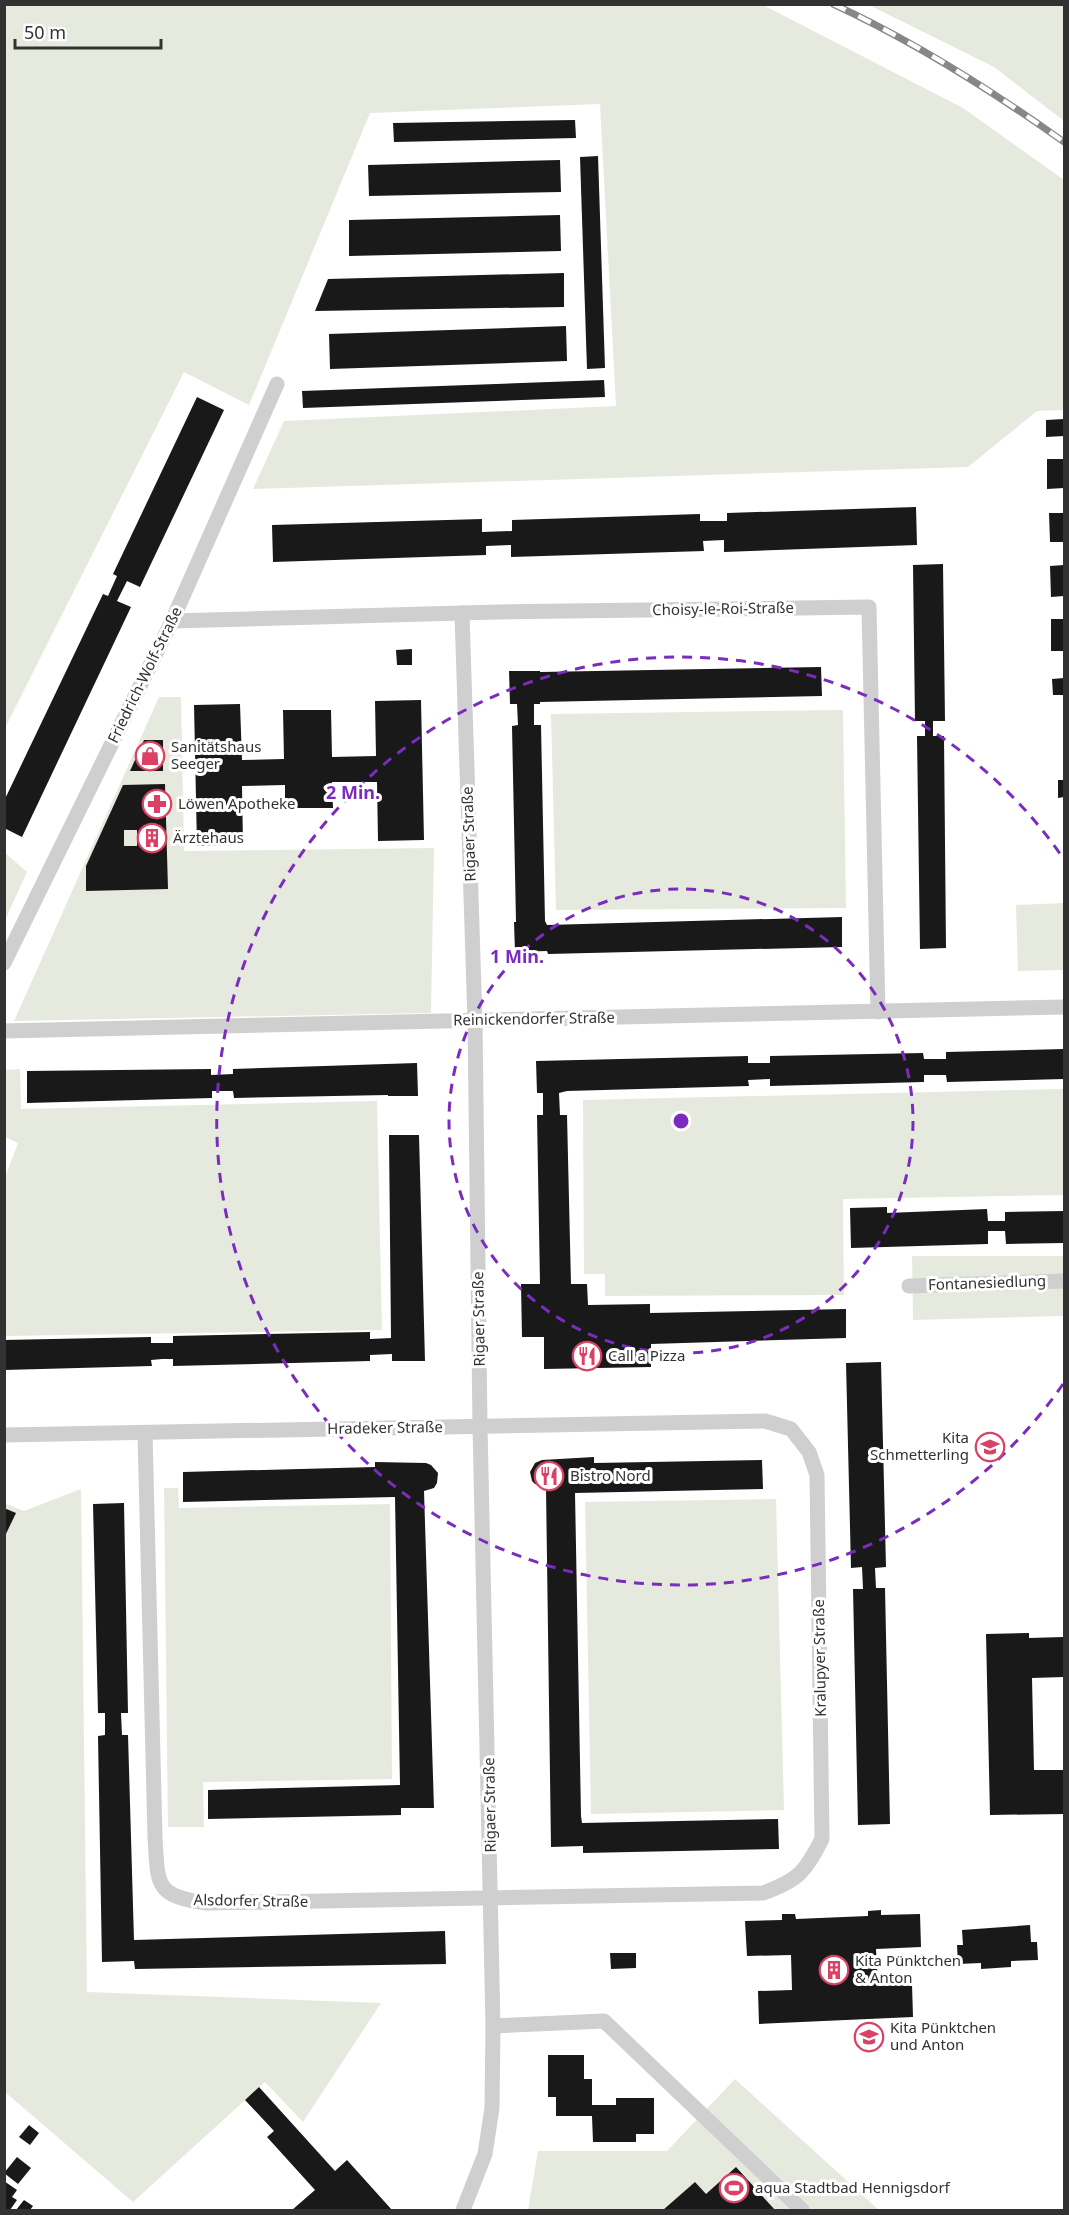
<svg xmlns="http://www.w3.org/2000/svg" width="1069" height="2215" font-family="'Noto Sans',sans-serif">
<rect width="100%" height="100%" fill="#fff"/>
<g fill="#e6eade">
<polygon points="5,4 763,5 963,108 1064,180 1064,410 1037,411 968,467 253,489 284,421 616,406 600,104 370,113 249,405 184,372 5,728"/>
<polygon points="869,5 1064,5 1064,121 994,67"/>
<polygon points="159,697 181,697 184,851 434,848 431,1013 14,1021"/>
<polygon points="843,710 846,908 556,910 551,714"/>
<polygon points="5,853 27,872 5,920"/>
<polygon points="1064,903 1064,970 1018,971 1016,905"/>
<polygon points="20,1069 21,1109 377,1101 382,1330 5,1336 5,1177 18,1143 5,1137 5,1070"/>
<polygon points="1064,1089 1064,1195 843,1199 844,1295 605,1296 605,1274 584,1274 583,1100"/>
<polygon points="912,1256 1064,1256 1064,1316 913,1320"/>
<polygon points="164,1488 178,1488 179,1508 390,1504 392,1779 203,1782 204,1827 168,1827"/>
<polygon points="81,1489 87,1992 381,2003 303,2122 265,2082 133,2202 5,2092 4,1503 24,1511"/>
<polygon points="776,1499 784,1810 591,1814 585,1502"/>
<polygon points="735,2079 879,2210 528,2210 538,2151 667,2151"/>
</g>
<g fill="#191919" fill-rule="evenodd">
<polygon points="575,120 576,138 394,142 393,123"/>
<polygon points="598,156 605,368 587,369 580,157"/>
<polygon points="560,160 561,192 369,196 368,165"/>
<polygon points="560,215 561,251 349,256 349,220"/>
<polygon points="564,273 564,307 315,311 328,279"/>
<polygon points="566,326 567,361 330,369 329,334"/>
<polygon points="604,380 605,397 303,408 302,391"/>
<polygon points="197,397 224,410 140,587 127,581 117,601 131,607 22,837 4,828 4,801 103,594 108,596 117,576 113,574"/>
<polygon points="1064,419 1064,436 1046,437 1046,420"/>
<polygon points="1047,459 1064,459 1064,488 1047,489"/>
<polygon points="916,507 917,545 724,552 724,540 703,541 704,551 511,557 511,545 486,546 486,555 273,562 272,525 482,519 482,532 512,531 512,520 700,514 700,521 727,521 727,513"/>
<polygon points="1049,513 1064,513 1064,542 1050,542"/>
<polygon points="943,564 945,721 933,721 933,736 944,736 946,948 920,949 917,736 925,736 925,721 915,721 913,565"/>
<polygon points="1064,565 1064,596 1051,597 1050,566"/>
<rect x="1051" y="619" width="13" height="32"/>
<polygon points="412,649 412,665 397,665 396,650"/>
<polygon points="821,667 822,696 540,702 540,704 534,704 534,725 541,725 545,921 547,925 842,917 842,947 548,954 547,951 515,952 514,922 516,922 512,726 518,725 517,704 510,704 509,671 540,671 540,672"/>
<polygon points="1064,678 1064,695 1053,695 1052,679"/>
<polygon points="421,700 424,840 378,841 377,782 332,782 333,808 285,808 285,785 242,786 243,845 197,846 194,705 240,704 242,760 284,759 283,710 331,710 332,757 376,756 375,701"/>
<polygon points="144,740 163,740 163,771 130,771"/>
<polygon points="1058,780 1064,780 1064,797 1058,798"/>
<path d="M 165,784 L 168,889 L 86,891 L 86,866 L 123,785 ZM 124,830 L 137,830 L 137,846 L 124,846 Z"/>
<polygon points="1064,1049 1064,1079 947,1082 946,1075 924,1075 924,1082 770,1086 770,1079 748,1080 749,1086 567,1091 559,1093 560,1115 567,1115 571,1284 587,1284 588,1305 650,1304 650,1313 846,1309 846,1338 651,1344 651,1367 544,1369 544,1337 522,1337 521,1284 540,1284 537,1115 543,1115 543,1093 537,1093 536,1061 748,1056 748,1063 770,1063 770,1056 923,1053 924,1059 946,1059 946,1052"/>
<polygon points="417,1063 418,1096 388,1096 388,1095 234,1098 233,1091 212,1091 212,1098 27,1103 27,1071 211,1069 211,1075 233,1074 233,1069"/>
<polygon points="389,1135 419,1135 425,1361 392,1361 392,1354 370,1355 370,1361 173,1366 173,1359 162,1359 151,1360 152,1366 4,1370 4,1340 151,1337 151,1343 173,1343 173,1336 370,1332 370,1339 391,1338"/>
<polygon points="887,1207 887,1213 987,1209 988,1221 1005,1221 1005,1212 1064,1211 1064,1243 1006,1244 1005,1231 988,1231 988,1244 851,1248 850,1208"/>
<polygon points="881,1362 886,1567 875,1568 876,1588 885,1588 890,1824 858,1825 853,1589 863,1589 862,1567 851,1568 846,1363"/>
<polygon points="594,1457 594,1463 762,1460 763,1489 575,1493 581,1816 582,1823 778,1819 779,1849 583,1853 583,1846 551,1847 546,1488 535,1484 532,1481 530,1472 535,1463 542,1460"/>
<polygon points="375,1462 426,1463 431,1465 438,1473 437,1483 434,1488 424,1491 434,1808 401,1808 401,1815 208,1819 208,1790 400,1785 395,1497 183,1502 183,1472 375,1467"/>
<polygon points="124,1503 128,1713 121,1713 122,1735 128,1735 134,1940 445,1931 446,1964 135,1969 134,1961 102,1962 98,1736 105,1735 105,1713 98,1713 93,1504"/>
<polygon points="4,1508 16,1513 4,1538"/>
<polygon points="1029,1633 1029,1638 1064,1637 1064,1677 1032,1678 1034,1770 1064,1770 1064,1814 990,1815 986,1634"/>
<polygon points="881,1910 881,1915 920,1914 921,1947 876,1949 878,1985 912,1984 913,2017 759,2024 758,1991 792,1990 791,1955 747,1956 745,1921 782,1920 782,1914 795,1914 796,1919 868,1916 868,1911"/>
<polygon points="1030,1925 1031,1942 1037,1942 1038,1960 1011,1961 1011,1967 981,1969 981,1963 958,1964 957,1945 963,1945 962,1930"/>
<polygon points="610,1953 636,1953 636,1968 611,1969"/>
<polygon points="548,2055 584,2055 584,2079 592,2079 592,2105 616,2105 616,2098 654,2098 654,2134 636,2134 636,2142 593,2142 592,2116 556,2116 556,2097 548,2097"/>
<polygon points="259,2087 335,2171 347,2160 392,2210 292,2210 315,2190 267,2137 274,2131 245,2100"/>
<polygon points="29,2125 39,2133 30,2145 19,2137"/>
<polygon points="17,2157 31,2168 18,2184 4,2173"/>
<polygon points="736,2167 775,2210 663,2210 695,2182 706,2194"/>
<polygon points="4,2181 17,2190 12,2197 17,2200 10,2210 4,2210"/>
<polygon points="24,2200 33,2206 30,2210 16,2210"/>
</g>
<g fill="none" stroke-linecap="round" stroke-linejoin="round">
<g stroke="#cfcfcf" stroke-width="15">
<polyline points="462,613 475,1021 480,1426 493,2026 492,2108 485,2154 463,2210"/>
<polyline points="172,621 498,612 869,607 878,1012"/>
<polyline points="4,963 172,621 277,384"/>
<polyline points="4,1031 1064,1007"/>
<polyline points="909,1286 1064,1281"/>
<path d="M 4,1435 L 765,1421 L 791,1429 L 809,1452 L 817,1475 L 822,1839 C 805,1872 799,1880 763,1893 L 206,1903 C 154,1896 158,1884 155,1837 L 145,1433"/>
<polyline points="493,2026 604,2021 802,2210"/>
</g>
<g stroke="#878787" stroke-width="7">
<path id="rail" d="M 833,4 C 915,42 991,90 1064,142"/>
</g>
<use href="#rail" stroke="#fff" stroke-width="4.5" stroke-dasharray="14" stroke-linecap="butt"/>
</g>
<g fill="none" stroke="#7b2cbf" stroke-width="3" stroke-dasharray="10 8">
<circle cx="681" cy="1121" r="232"/>
<path d="M1063 1384A464 464 0 1 1 1063 858"/>
</g>
<defs>
<g id="shop-ring" transform="scale(1.5)"><circle r="9.5" fill="#fff" stroke="#db4165" stroke-width="1.5"/><path d="M-5-2.5h2.3a2.7 3.5 0 0 1 5.4 0H5L5.5 6h-11ZM-1.5-2.5h3a1.5 2.3 0 0 0-3 0Z" fill="#db4165"/></g>
<g id="pharmacy-ring" transform="scale(1.5)"><circle r="9.5" fill="#fff" stroke="#db4165" stroke-width="1.5"/><path d="M-2-6h4v4h4v4h-4v4h-4v-4h-4v-4h4Z" fill="#db4165"/></g>
<g id="building-ring" transform="scale(1.5)"><circle r="9.5" fill="#fff" stroke="#db4165" stroke-width="1.5"/><path d="M-4-6H4V6H1V3H-1V6H-4ZM-2.5-4.3h1.7v1.8h-1.7ZM.8-4.3h1.7v1.8H.8ZM-2.5-1h1.7V.8h-1.7ZM.8-1h1.7V.8H.8Z" fill="#db4165"/></g>
<g id="restaurant-ring" transform="scale(1.5)"><circle r="9.5" fill="#fff" stroke="#db4165" stroke-width="1.5"/><path d="M-5-6h1v4h1v-4h1v4h1v-4h1v5L-1.5 .5V6h-2V.5L-5-1ZM5-6V6H3V1.5H1.5Q1.5-4 5-6Z" fill="#db4165"/></g>
<g id="school-ring" transform="scale(1.5)"><circle r="9.5" fill="#fff" stroke="#db4165" stroke-width="1.5"/><path d="M0-5L7-2L0 1L-7-2ZM-4 1L0 2.5L4 1V4Q0 6-4 4Z" fill="#db4165"/></g>
<g id="stadium-ring" transform="scale(1.5)"><circle r="9.5" fill="#fff" stroke="#db4165" stroke-width="1.5"/><path d="M0-5a6.5 5 0 1 0 0 10a6.5 5 0 1 0 0-10ZM-3.5-1.8h7v3.6h-7Z" fill="#db4165"/></g>
</defs>
<g fill-rule="evenodd">
<use href="#shop-ring" x="150" y="756"/>
<use href="#pharmacy-ring" x="157" y="804"/>
<use href="#building-ring" x="152" y="838"/>
<use href="#restaurant-ring" x="587" y="1356"/>
<use href="#school-ring" x="990" y="1447"/>
<use href="#restaurant-ring" x="549" y="1476"/>
<use href="#building-ring" x="834" y="1970"/>
<use href="#school-ring" x="869" y="2037"/>
<use href="#stadium-ring" x="734" y="2188"/>
</g>
<g text-anchor="middle" stroke-width="6" stroke-linejoin="round" paint-order="stroke">
<g font-size="15" fill="#323232" stroke="#fff">
<text transform="translate(723 609) rotate(-1)" y="5">Choisy-le-Roi-Straße</text>
<text transform="translate(145 675) rotate(-64)" y="5">Friedrich-Wolf-Straße</text>
<text transform="translate(469 834) rotate(-92)" y="5">Rigaer Straße</text>
<text transform="translate(534 1019) rotate(-1)" y="5">Reinickendorfer Straße</text>
<text transform="translate(987 1283) rotate(-2)" y="5">Fontanesiedlung</text>
<text transform="translate(479 1319) rotate(-91)" y="5">Rigaer Straße</text>
<text transform="translate(385 1428) rotate(-1)" y="5">Hradeker Straße</text>
<text transform="translate(820 1658) rotate(-91)" y="5">Kralupyer Straße</text>
<text transform="translate(490 1805) rotate(-91)" y="5">Rigaer Straße</text>
<text transform="translate(251 1901) rotate(1)" y="5">Alsdorfer Straße</text>
</g>
<g font-size="15" fill="#323232" stroke="#fff" text-anchor="start">
<text x="171" y="752">Sanitätshaus<tspan x="171" dy="17">Seeger</tspan></text>
<text x="178" y="809">Löwen Apotheke</text>
<text x="173" y="843">Ärztehaus</text>
<text x="608" y="1361">Call a Pizza</text>
<text x="969" y="1443" text-anchor="end">Kita<tspan x="969" dy="17">Schmetterling</tspan></text>
<text x="570" y="1481">Bistro Nord</text>
<text x="855" y="1966">Kita Pünktchen<tspan x="855" dy="17">&amp; Anton</tspan></text>
<text x="890" y="2033">Kita Pünktchen<tspan x="890" dy="17">und Anton</tspan></text>
<text x="755" y="2193">aqua Stadtbad Hennigsdorf</text>
</g>
</g>
<circle cx="681" cy="1121" r="9" fill="#7b2cbf" stroke="#fff" stroke-width="3"/>
<g font-size="18" text-anchor="middle" font-weight="bold" fill="#7b2cbf" stroke="#fff" stroke-width="6" stroke-linejoin="round" paint-order="stroke">
<text x="353" y="799">2 Min.</text>
<text x="517" y="963">1 Min.</text>
</g>
<rect width="1069" height="2215" fill="none" stroke="#323232" stroke-width="12"/>
<path d="M15 39v9h146v-9" fill="none" stroke="#323232" stroke-width="3"/>
<text x="24" y="39" font-size="18" fill="#323232" stroke="#ffffff" stroke-width="4.5" paint-order="stroke">50 m</text>
</svg>
